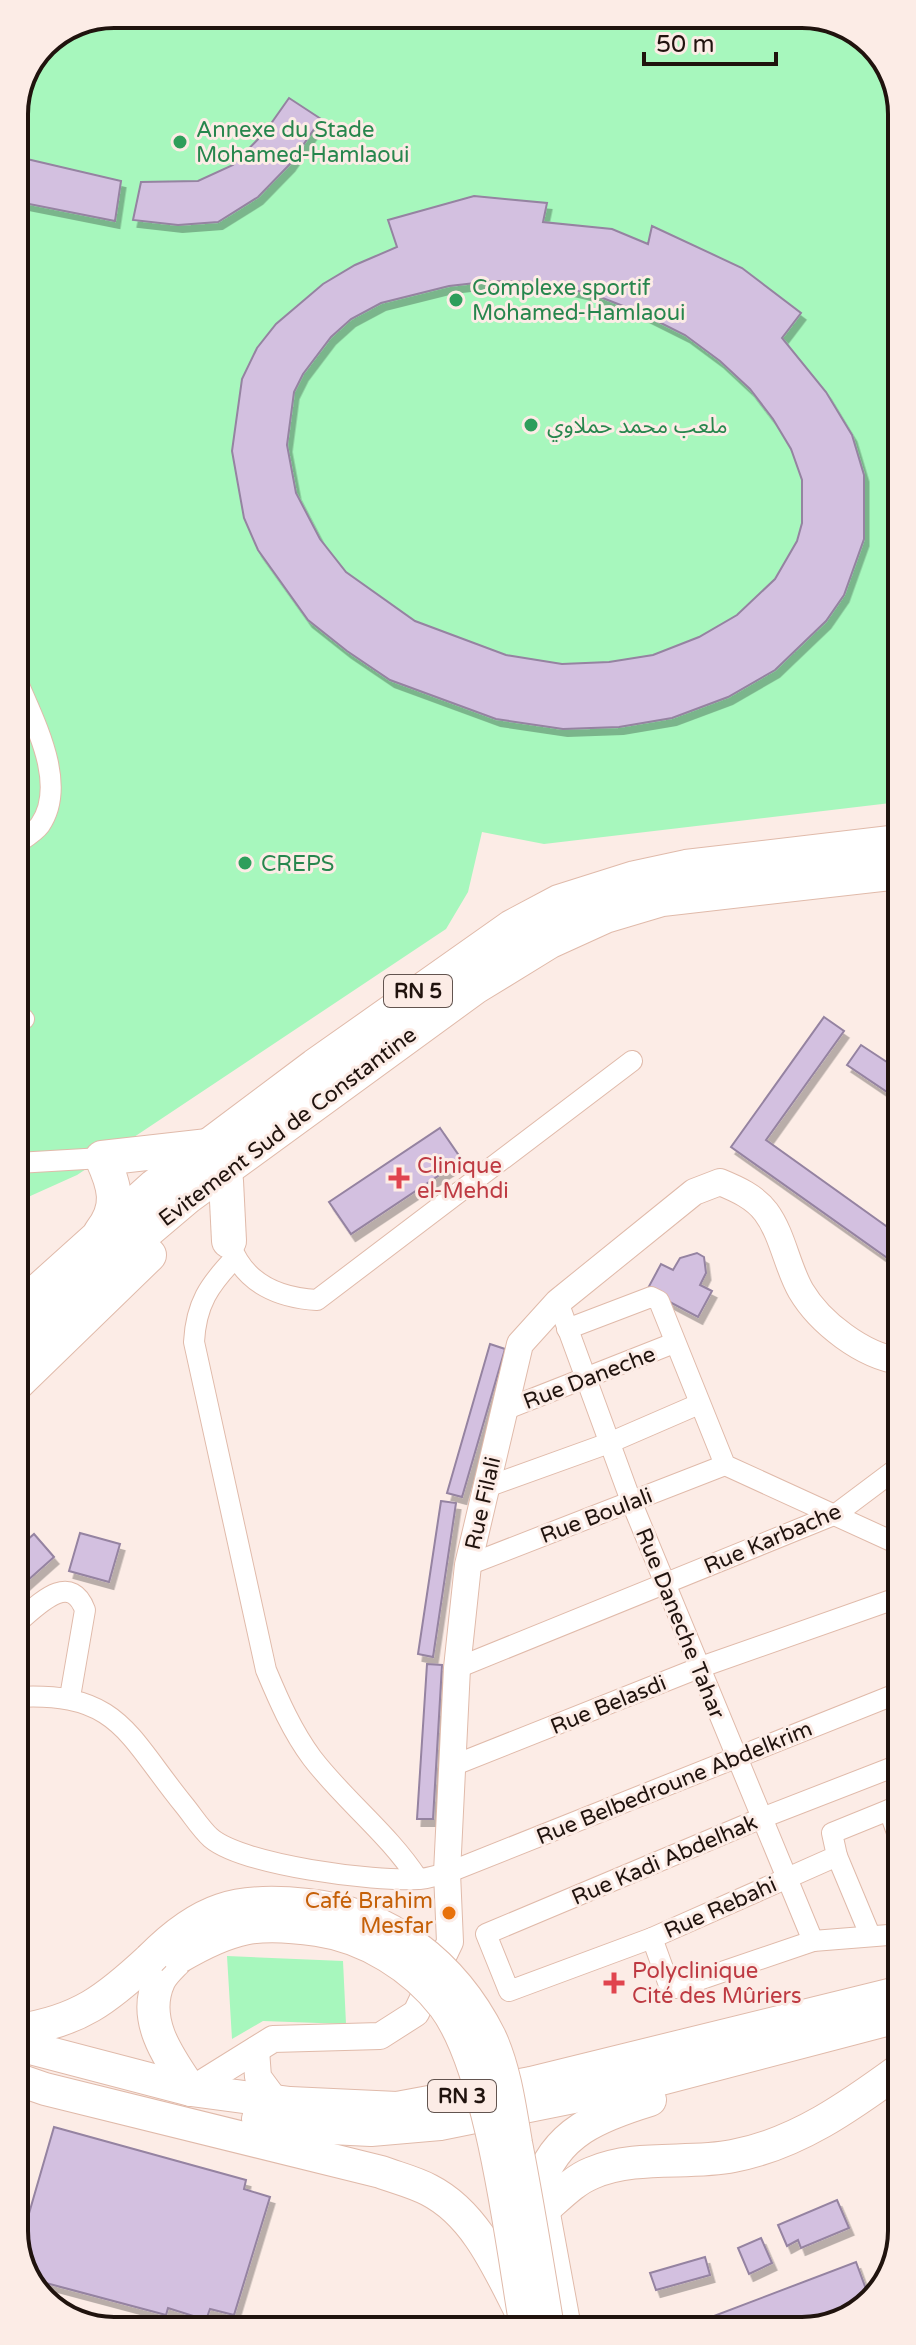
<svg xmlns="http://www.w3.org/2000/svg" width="916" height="2345" font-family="'Varela Round','Noto Sans Arabic',sans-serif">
<defs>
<filter id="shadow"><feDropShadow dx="4.5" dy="7" stdDeviation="0" flood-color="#0004"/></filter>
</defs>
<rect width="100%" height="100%" fill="#fcece6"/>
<g fill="#a7f7bd">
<polygon points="114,14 809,14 863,35 897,82 899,802 544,844 482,832 468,892 446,929 77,1175 17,1202 14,108 44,43"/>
<polygon points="227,1956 343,1961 346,2024 263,2021 232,2039"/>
</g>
<g fill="#d3c0e0" stroke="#9583a1" stroke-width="2" fill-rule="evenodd" filter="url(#shadow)">
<polygon points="289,98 321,119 290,164 258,197 218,222 178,225 133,220 141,182 198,181 233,165 265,132"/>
<polygon points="14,156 121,181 115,221 14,201"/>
<path d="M 474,196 L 547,203 L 543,222 L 612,229 L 648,244 L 652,226 L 742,268 L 801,313 L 782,338 L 826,392 L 852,435 L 864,475 L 864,539 L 844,595 L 826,621 L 775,670 L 728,697 L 672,718 L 619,727 L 563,729 L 496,719 L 390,680 L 347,651 L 308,620 L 258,550 L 244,518 L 232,451 L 242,379 L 257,348 L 276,324 L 323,284 L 355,265 L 397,247 L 388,220 ZM 493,281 L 540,282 L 595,295 L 641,313 L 685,335 L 720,361 L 750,389 L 773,419 L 791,449 L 802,480 L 802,523 L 797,541 L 775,579 L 737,615 L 699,637 L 653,655 L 609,662 L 562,664 L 506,655 L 415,621 L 346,572 L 320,539 L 296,493 L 287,445 L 294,392 L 303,374 L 331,337 L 351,319 L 381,303 L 449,286 Z"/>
<polygon points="824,1017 844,1031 766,1140 900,1236 900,1267 731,1147"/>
<polygon points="861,1045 899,1070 899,1100 847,1065"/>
<polygon points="440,1128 462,1160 351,1234 329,1202"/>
<polygon points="697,1253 704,1257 706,1273 700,1285 712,1291 698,1317 647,1290 661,1264 673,1270 680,1258"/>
<polygon points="490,1344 505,1349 462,1497 447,1493"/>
<polygon points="441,1501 456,1503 433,1657 418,1654"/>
<polygon points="80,1533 120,1544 109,1582 69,1571"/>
<polygon points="34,1534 54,1557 18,1589 18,1548"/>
<polygon points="427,1664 442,1665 433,1819 417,1819"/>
<polygon points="54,2127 246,2180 244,2189 270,2197 234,2315 210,2309 206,2320 168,2308 166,2315 31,2279 19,2263 19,2248"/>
<polygon points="837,2200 849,2228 801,2248 798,2240 787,2246 778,2225"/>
<polygon points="761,2238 772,2263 749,2274 738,2248"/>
<polygon points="705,2257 710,2275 656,2290 650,2273"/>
<polygon points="856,2262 870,2300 840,2322 828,2326 685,2327"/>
<polygon points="286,2317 292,2329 260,2330"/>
</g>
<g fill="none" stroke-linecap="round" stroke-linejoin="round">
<g stroke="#e0baaa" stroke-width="22">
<g id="minor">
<path d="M 16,678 C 32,718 69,783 40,825 C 35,832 23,839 16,844"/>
<polyline points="16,1022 24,1019"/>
<polyline points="17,1163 102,1158"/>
<path d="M 231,1246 C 245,1284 280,1298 317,1300 L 632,1061"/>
<path d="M 235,1258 C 209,1285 196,1304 194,1342 L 266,1670 C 279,1701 292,1731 312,1758 C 345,1801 388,1833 418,1879"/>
<polyline points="558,1302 631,1501 813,1941"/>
<polyline points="567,1329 651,1297 659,1301 725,1465 900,1545"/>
<polyline points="504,1410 674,1343"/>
<polyline points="484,1488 609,1443 699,1404"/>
<polyline points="468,1565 725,1465"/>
<path d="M 18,1622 C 37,1606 70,1570 85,1610 L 70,1697"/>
<polyline points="457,1668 836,1514 900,1466"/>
<path d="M 18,1697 C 119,1692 127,1735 184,1805 C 193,1816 201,1829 211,1838 C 243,1865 374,1882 418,1879 C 427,1879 438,1875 447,1873 L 901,1692"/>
<polyline points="901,1764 762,1818 486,1934 509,1991 652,1938 837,1856 832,1833 901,1805"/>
<polyline points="452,1766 701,1667 900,1597"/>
<polyline points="889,1810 901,1844"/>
<polyline points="837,1856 870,1935"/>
<polyline points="652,1938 669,1985 675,1988 813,1941 901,1934"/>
</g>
</g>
<g stroke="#e0baaa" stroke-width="28">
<g id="tertiary">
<polyline points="256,2050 258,2077 275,2100"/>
<path d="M 191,2090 L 273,2039 L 380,2036 L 416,2013 L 450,1942 L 447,1873 L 457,1668 L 468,1565 L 520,1344 L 558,1302 L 694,1192 L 720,1182 C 737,1189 755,1197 766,1212 C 783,1235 787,1267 801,1291 C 820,1323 863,1356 900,1361"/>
</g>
</g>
<g stroke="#e0baaa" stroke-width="34">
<g id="primary">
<path d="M 179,1957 C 173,1964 163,1972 159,1981 C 141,2021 170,2059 191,2090"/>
<path d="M 19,2030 C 79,2021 107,1999 150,1959"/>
<polyline points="19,2045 191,2090 290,2103 397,2108 531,2083 901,1992"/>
<path d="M 19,2080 L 45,2089 L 381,2172 C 397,2178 414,2182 429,2190 C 476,2214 499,2269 522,2314"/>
<polyline points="258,2119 310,2127 371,2130 440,2124 653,2081 901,2016"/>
<path d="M 543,2210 C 558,2197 574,2180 592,2173 C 636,2154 688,2165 733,2156 C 797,2144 850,2106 902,2068"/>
<path d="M 565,2328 L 539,2187 C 554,2132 601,2115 650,2100"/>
</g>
</g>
<g stroke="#e0baaa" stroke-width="36">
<g id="trunk">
<polyline points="226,1181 229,1241"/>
<path d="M 101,1232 C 121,1207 115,1186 102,1158 L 208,1146"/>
<polyline points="17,1310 155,1186 315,1066 512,927 559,902 635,878 686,867 899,842"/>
<polyline points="17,1341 187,1197 475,987 550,941 605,916 662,899 899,872"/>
<polyline points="17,1383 149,1255"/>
</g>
</g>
<use href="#minor" stroke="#fff" stroke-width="20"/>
<use href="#tertiary" stroke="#fff" stroke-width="26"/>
<use href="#primary" stroke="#fff" stroke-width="32"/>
<use href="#trunk" stroke="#fff" stroke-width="34"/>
<g stroke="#e0baaa" stroke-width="34" stroke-linecap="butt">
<g id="primary-bridge">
<path d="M 179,1957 C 232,1926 257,1921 317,1930 C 366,1937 414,1967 444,2006 C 492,2070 512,2246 526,2328"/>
<path d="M 150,1959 C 200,1908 237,1897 307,1905 C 389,1913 454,1965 490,2037 C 505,2069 510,2108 516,2143 C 528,2204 538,2266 548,2328"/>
</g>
</g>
<use href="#primary-bridge" stroke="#fff" stroke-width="32"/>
</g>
<g fill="#2e9e5b" stroke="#fcece6" stroke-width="3">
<circle cx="180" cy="142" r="8"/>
<circle cx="456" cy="300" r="8"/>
<circle cx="531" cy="425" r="8"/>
<circle cx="245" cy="863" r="8"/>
</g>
<g fill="#e0444e" stroke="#fcece6" stroke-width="3">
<path d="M395 1166h8v8h8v8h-8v8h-8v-8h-8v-8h8z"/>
<path d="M610 1971h8v8h8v8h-8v8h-8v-8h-8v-8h8z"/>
</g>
<circle fill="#e8710a" stroke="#fcece6" stroke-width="3" cx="449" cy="1913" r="8"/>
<g text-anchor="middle" stroke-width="6" stroke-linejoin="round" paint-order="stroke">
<g fill="#fcece6" stroke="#62544f" stroke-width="2">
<rect x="384" y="975" width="68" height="32" rx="6"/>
<rect x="428" y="2080" width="68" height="32" rx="6"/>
</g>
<g font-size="20" font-weight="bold" fill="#20130e">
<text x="418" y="998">RN 5</text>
<text x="462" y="2103">RN 3</text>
</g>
<g font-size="22" fill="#27864d" stroke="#fcece6" text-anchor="start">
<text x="196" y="137">Annexe du Stade<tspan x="196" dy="25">Mohamed-Hamlaoui</tspan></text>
<text x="472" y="295">Complexe sportif<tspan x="472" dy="25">Mohamed-Hamlaoui</tspan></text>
<text x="547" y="433">ملعب محمد حملاوي</text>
<text x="261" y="871">CREPS</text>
</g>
<g font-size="22" fill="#20130e" stroke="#fcece6">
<text transform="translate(287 1126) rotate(-37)" y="8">Evitement Sud de Constantine</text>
<text transform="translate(589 1377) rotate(-21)" y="8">Rue Daneche</text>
<text transform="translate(482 1503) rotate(-77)" y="8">Rue Filali</text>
<text transform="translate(596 1515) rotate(-21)" y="8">Rue Boulali</text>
<text transform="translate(772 1538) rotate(-23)" y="8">Rue Karbache</text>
<text transform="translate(681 1623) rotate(68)" y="8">Rue Daneche Tahar</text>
<text transform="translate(608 1704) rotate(-22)" y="8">Rue Belasdi</text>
<text transform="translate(674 1782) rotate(-22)" y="8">Rue Belbedroune Abdelkrim</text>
<text transform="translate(664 1859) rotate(-23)" y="8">Rue Kadi Abdelhak</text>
<text transform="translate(720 1907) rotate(-24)" y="8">Rue Rebahi</text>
</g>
<g font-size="22" fill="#be3a42" stroke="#fcece6" text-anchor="start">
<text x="417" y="1173">Clinique<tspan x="417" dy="25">el-Mehdi</tspan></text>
<text x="632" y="1978">Polyclinique<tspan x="632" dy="25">Cité des Mûriers</tspan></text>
</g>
<g font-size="22" fill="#c56008" stroke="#fcece6" text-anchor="end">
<text x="433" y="1908">Café Brahim<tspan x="433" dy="25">Mesfar</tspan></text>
</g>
</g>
<path d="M0 0H916V2345H0ZM114 28H802A86 86 0 0 1 888 114V2231A86 86 0 0 1 802 2317H114A86 86 0 0 1 28 2231V114A86 86 0 0 1 114 28Z" fill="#fcece6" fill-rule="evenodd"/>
<path fill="none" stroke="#20130e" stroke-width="4" d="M114 28H802A86 86 0 0 1 888 114V2231A86 86 0 0 1 802 2317H114A86 86 0 0 1 28 2231V114A86 86 0 0 1 114 28Z"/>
<path d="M644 52v12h132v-12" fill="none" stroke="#20130e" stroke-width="4"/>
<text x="656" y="52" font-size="24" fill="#20130e" stroke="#fcece6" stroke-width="6" paint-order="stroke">50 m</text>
</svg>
